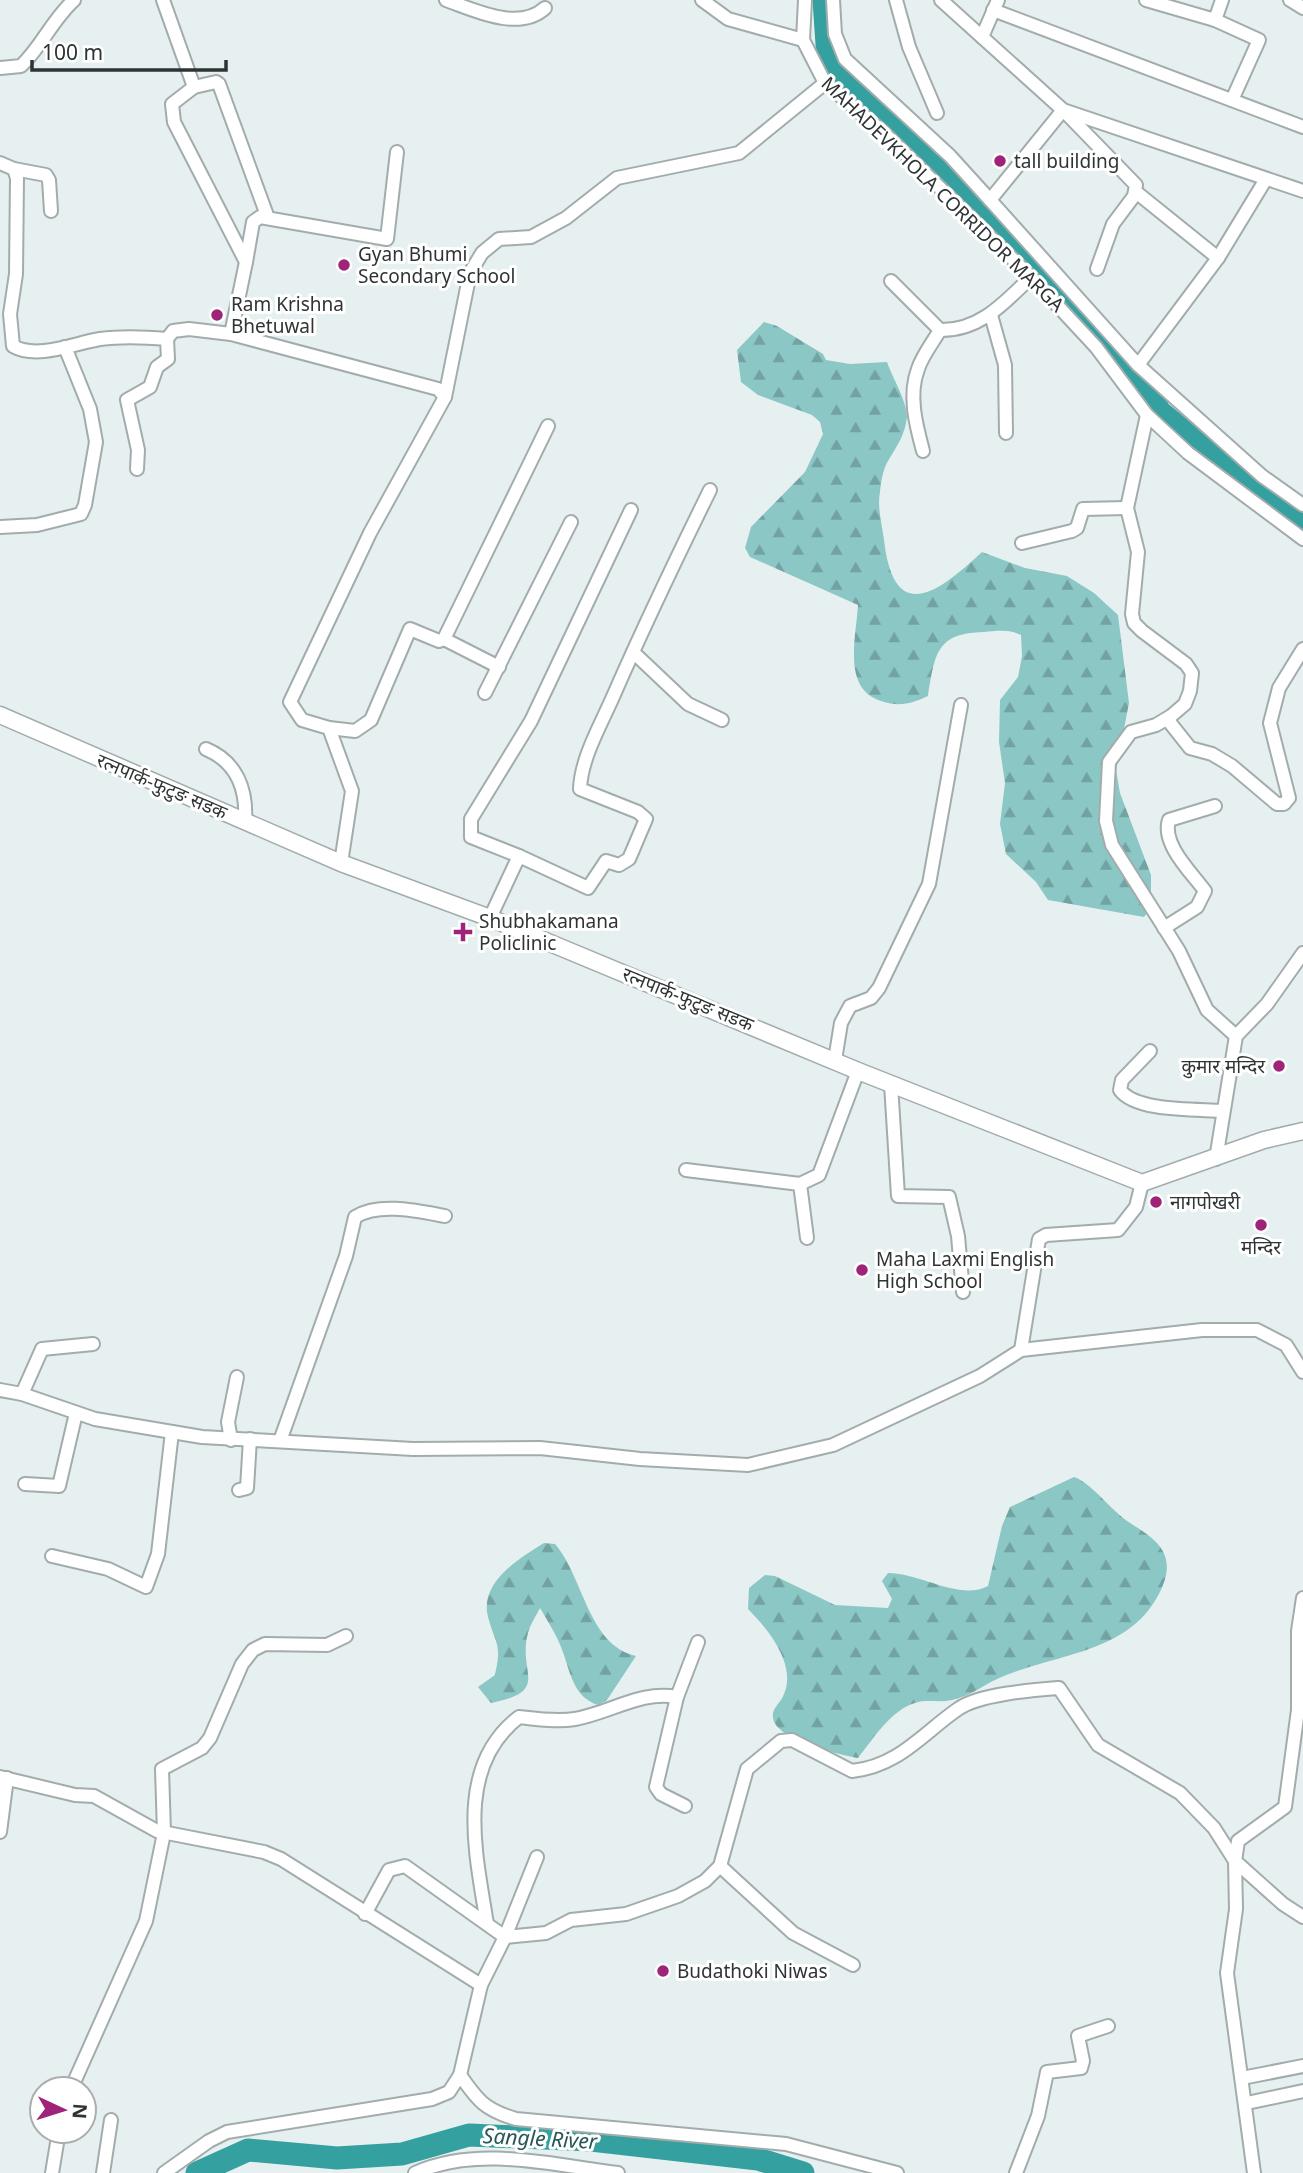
<svg xmlns="http://www.w3.org/2000/svg" width="1303" height="2173" font-family="'Noto Sans','Noto Sans Devanagari',sans-serif">
<defs>
<pattern id="forest-firs" width="22" height="20" patternUnits="userSpaceOnUse" patternTransform="scale(1.75)"><rect width="22" height="20" fill="#8bc7c5"/><path d="M5 1l3.5 6h-7zM16 11l3.5 6h-7z" fill="#72a2a1"/></pattern>
</defs>
<rect width="100%" height="100%" fill="#e7f0f0"/>
<g fill="url(#forest-firs)">
<path d="M 764,322 L 777,326 L 823,354 L 826,360 L 850,364 L 887,362 C 892,377 907,401 907,417 C 905,435 897,446 888,461 C 883,469 881,482 880,492 C 877,506 882,525 884,540 C 894,627 939,592 982,552 L 1025,568 L 1067,576 L 1094,593 L 1118,615 L 1129,703 L 1116,770 L 1120,793 L 1151,875 L 1151,908 L 1144,917 L 1048,900 L 1036,882 L 1006,854 L 1000,824 L 1005,783 L 999,742 L 1000,700 L 1018,677 L 1022,656 L 1021,635 C 1009,629 997,631 984,632 C 936,633 935,654 928,696 C 911,704 899,707 881,701 C 842,689 856,638 858,605 L 750,557 L 745,548 L 751,527 L 805,472 L 823,434 L 820,422 L 812,415 L 758,395 L 741,382 L 737,350 Z"/>
<path d="M 1074,1477 C 1092,1483 1111,1511 1130,1523 C 1154,1538 1176,1552 1163,1585 C 1136,1652 1063,1652 1004,1676 C 987,1682 970,1697 952,1700 C 940,1703 926,1699 915,1703 C 891,1710 873,1739 858,1758 C 840,1755 776,1740 773,1718 C 771,1708 781,1703 784,1694 C 797,1664 767,1628 748,1609 L 749,1588 L 765,1575 L 775,1576 L 835,1605 L 888,1608 L 892,1599 L 882,1581 L 888,1573 C 920,1573 960,1601 988,1586 L 1002,1526 L 1010,1507 Z"/>
<path d="M 544,1543 L 555,1544 C 584,1578 588,1645 636,1656 L 607,1700 L 598,1705 C 572,1697 570,1669 561,1647 C 556,1634 547,1620 540,1608 C 536,1616 530,1625 528,1633 C 517,1673 552,1691 491,1703 L 478,1687 L 495,1675 C 502,1643 496,1646 488,1617 C 479,1582 520,1558 544,1543 Z"/>
</g>
<g fill="none" stroke-linecap="round" stroke-linejoin="round">
<g stroke="#34a1a0" stroke-width="23">
<polyline points="824,0 828,59 889,124 928,154 987,212 1146,388 1160,412 1303,528"/>
<polyline points="197,2173 248,2150 337,2158 402,2154 469,2135 591,2140 758,2159 803,2173"/>
</g>
<g stroke="#a3acac" stroke-width="16">
<g id="minor">
<polyline points="163,0 194,87 172,104 174,122 246,262 231,334 438,389 445,397 370,533 290,702 302,720 329,728 352,791 341,863"/>
<path d="M 446,0 C 474,10 519,32 545,8"/>
<polyline points="702,0 728,19 803,40"/>
<polyline points="805,0 803,40 825,83 882,131 1031,277 1096,347 1147,415 1188,453 1303,539"/>
<polyline points="833,0 835,34 845,59 950,156 990,200"/>
<polyline points="896,0 909,47 937,113"/>
<polyline points="941,0 982,37"/>
<polyline points="998,0 982,37 1063,110 1136,185 1134,196 1113,224 1097,269"/>
<polyline points="1146,0 1215,20 1222,0"/>
<polyline points="1290,0 1303,8"/>
<polyline points="993,10 1303,127"/>
<polyline points="1215,20 1259,40 1232,100"/>
<path d="M 0,68 L 21,66 C 42,46 52,20 74,0"/>
<polyline points="194,87 216,82 219,84 268,218"/>
<polyline points="1063,110 990,200 1138,365 1262,476 1303,505"/>
<polyline points="1066,111 1303,191"/>
<path d="M 0,163 L 14,169 L 17,178 L 16,274 L 10,314 L 13,346 C 37,360 75,343 100,339 C 122,336 145,337 167,339"/>
<polyline points="14,169 46,175 49,180 51,211"/>
<polyline points="1136,192 1218,258"/>
<polyline points="246,262 253,222 260,217 387,239 397,152"/>
<path d="M 891,281 L 940,330 C 980,331 1005,302 1031,277"/>
<polyline points="991,315 1005,365 1006,433"/>
<polyline points="1138,365 1218,258 1266,179"/>
<polyline points="445,397 470,273 482,253 499,239 531,237 566,218 617,178 739,153 825,83"/>
<polyline points="1147,415 1127,508 1138,552 1132,614 1134,623 1142,631 1186,664 1192,673 1190,691 1185,704 1171,716 1156,725 1131,732 1109,762 1106,821 1112,845 1179,951 1207,1010 1236,1036"/>
<path d="M 923,451 C 916,425 908,395 918,369 C 922,356 933,342 940,330"/>
<polyline points="137,469 138,450 127,400 150,387 157,367 168,359 167,339 173,331 189,329 231,334"/>
<polyline points="0,527 37,525 81,514 85,505 96,442 90,409 65,347"/>
<polyline points="1022,543 1072,531 1077,528 1083,509 1127,508"/>
<polyline points="444,639 499,667"/>
<polyline points="633,652 688,704 722,720"/>
<polyline points="485,693 571,522"/>
<polyline points="1167,719 1190,748 1212,754 1232,766 1277,804 1284,804 1289,798 1270,723 1279,688 1303,649"/>
<polyline points="329,728 355,731 371,720 410,629 439,641 444,639 548,426"/>
<path d="M 206,749 C 237,762 247,790 245,821"/>
<polyline points="519,856 471,837 471,819 531,721 631,510"/>
<path d="M 490,918 L 519,856 L 588,888 L 606,861 L 619,865 L 629,859 L 646,819 L 638,812 L 580,789 C 581,759 600,726 612,699 C 643,628 676,559 710,490"/>
<path d="M 1164,928 L 1197,907 L 1205,891 C 1192,873 1161,844 1169,820 L 1215,806"/>
<path d="M 1150,1051 L 1122,1080 L 1120,1090 C 1136,1112 1197,1109 1223,1111"/>
<polyline points="835,1060 841,1023 850,1006 871,998 879,988 929,884 961,705"/>
<polyline points="891,1084 898,1196 949,1197 958,1236 963,1292"/>
<polyline points="1216,1159 1236,1036 1267,1004 1303,953"/>
<polyline points="686,1170 800,1184"/>
<polyline points="807,1238 800,1184 819,1175 858,1071"/>
<polyline points="1021,1350 1202,1330 1257,1330 1286,1345 1303,1372"/>
<polyline points="0,1390 22,1394 95,1419 202,1437 413,1449 540,1448 640,1459 748,1465 833,1445 980,1376 1021,1350 1039,1239 1046,1235 1118,1230 1136,1207 1142,1183"/>
<polyline points="22,1394 42,1349 93,1344"/>
<polyline points="231,1440 228,1422 237,1377"/>
<path d="M 280,1441 L 346,1256 L 355,1217 C 379,1202 418,1211 445,1216"/>
<polyline points="25,1484 59,1486 76,1413"/>
<polyline points="239,1490 247,1488 250,1439"/>
<polyline points="52,1556 108,1569 146,1587 158,1554 172,1432"/>
<polyline points="0,1777 75,1795 94,1796 157,1831 264,1852 281,1859 481,1985"/>
<polyline points="685,1806 661,1794 656,1787 677,1697 698,1642"/>
<polyline points="0,1832 7,1778"/>
<polyline points="720,1866 793,1933 853,1965"/>
<path d="M 365,1914 L 389,1870 L 405,1866 L 505,1937 L 546,1933 L 571,1920 L 626,1914 L 678,1896 L 705,1881 L 720,1866 L 747,1769 L 781,1741 L 792,1740 L 852,1771 C 899,1766 923,1733 958,1709 C 979,1694 1033,1690 1059,1688 L 1098,1745 L 1180,1793 L 1214,1828 L 1235,1861 L 1283,1904 L 1303,1917"/>
<path d="M 487,1924 C 476,1854 454,1767 519,1717 C 536,1719 557,1722 575,1719 C 610,1713 641,1690 677,1697"/>
<path d="M 460,2075 C 478,2101 485,2110 516,2119 L 786,2144 L 897,2173"/>
<polyline points="1242,2078 1303,2066"/>
<polyline points="71,2089 146,1921 164,1833 162,1769 202,1748 210,1738 242,1664 253,1650 265,1644 327,1645 346,1636"/>
<polyline points="1247,2103 1303,2091"/>
<polyline points="52,2173 59,2131"/>
<polyline points="103,2173 111,2120"/>
<polyline points="164,2173 209,2141 227,2132 432,2099 449,2092 460,2075 481,1985 505,1937 537,1857"/>
<path d="M 415,2173 C 478,2145 552,2165 618,2173"/>
<polyline points="1016,2173 1038,2116 1047,2072 1081,2068 1083,2061 1078,2036 1108,2026"/>
<polyline points="1254,2173 1227,1973 1236,1909 1235,1861 1238,1841 1285,1807 1298,1710 1298,1631 1303,1598"/>
</g>
</g>
<g stroke="#a3acac" stroke-width="19">
<polyline id="tertiary" points="0,715 341,863 490,918 858,1071 1142,1183 1264,1140 1303,1131"/>
</g>
<use href="#minor" stroke="#fff" stroke-width="12"/>
<use href="#tertiary" stroke="#fff" stroke-width="16"/>
</g>
<g fill="#9f2378" stroke="#fff" stroke-width="2.5">
<circle cx="1000" cy="161" r="7"/>
<circle cx="344" cy="265" r="7"/>
<circle cx="217" cy="315" r="7"/>
<path d="M459.5 921.5h7v7h7v7h-7v7h-7v-7h-7v-7h7z"/>
<circle cx="1279" cy="1066" r="7"/>
<circle cx="1156" cy="1202" r="7"/>
<circle cx="1261" cy="1225" r="7"/>
<circle cx="862" cy="1270" r="7"/>
<circle cx="663" cy="1971" r="7"/>
</g>
<g text-anchor="middle" stroke-width="6" stroke-linejoin="round" paint-order="stroke">
<g font-size="19" fill="#2f3333" stroke="#fff" text-anchor="start">
<text x="1014" y="168">tall building</text>
<text x="358" y="261">Gyan Bhumi<tspan x="358" dy="22">Secondary School</tspan></text>
<text x="231" y="311">Ram Krishna<tspan x="231" dy="22">Bhetuwal</tspan></text>
<text x="479" y="928">Shubhakamana<tspan x="479" dy="22">Policlinic</tspan></text>
<text x="1265" y="1073" text-anchor="end">कुमार मन्दिर</text>
<text x="1170" y="1209">नागपोखरी</text>
<text x="1261" y="1254" text-anchor="middle">मन्दिर</text>
<text x="876" y="1266">Maha Laxmi English<tspan x="876" dy="22">High School</tspan></text>
<text x="677" y="1978">Budathoki Niwas</text>
</g>
<g font-size="19" fill="#2f3333" stroke="#fff">
<text transform="translate(943 194) rotate(44)" y="7">MAHADEVKHOLA CORRIDOR MARGA</text>
<text transform="translate(162 786) rotate(23)" y="7">रत्नपार्क-फुटुङ सडक</text>
<text transform="translate(688 999) rotate(22)" y="7">रत्नपार्क-फुटुङ सडक</text>
</g>
<g font-size="21" font-style="italic" fill="#295656" stroke="#fff">
<text transform="translate(540 2139) rotate(3)" y="7">Sangle River</text>
</g>
</g>
<g transform="translate(63 2110) rotate(94)"><circle r="33" fill="#ffffff" stroke="#acadad" stroke-width="2"/>
<path d="M0-5L12 26L0 18L-12 26Z" fill="#9f2378"/>
<text y="-10" font-size="19" font-weight="bold" text-anchor="middle" fill="#2f3333">N</text>
</g>
<path d="M32 60v10h194v-10" fill="none" stroke="#2f3333" stroke-width="3.5"/>
<text x="42" y="60" font-size="21" fill="#2f3333" stroke="#ffffff" stroke-width="5" paint-order="stroke">100 m</text>
</svg>
